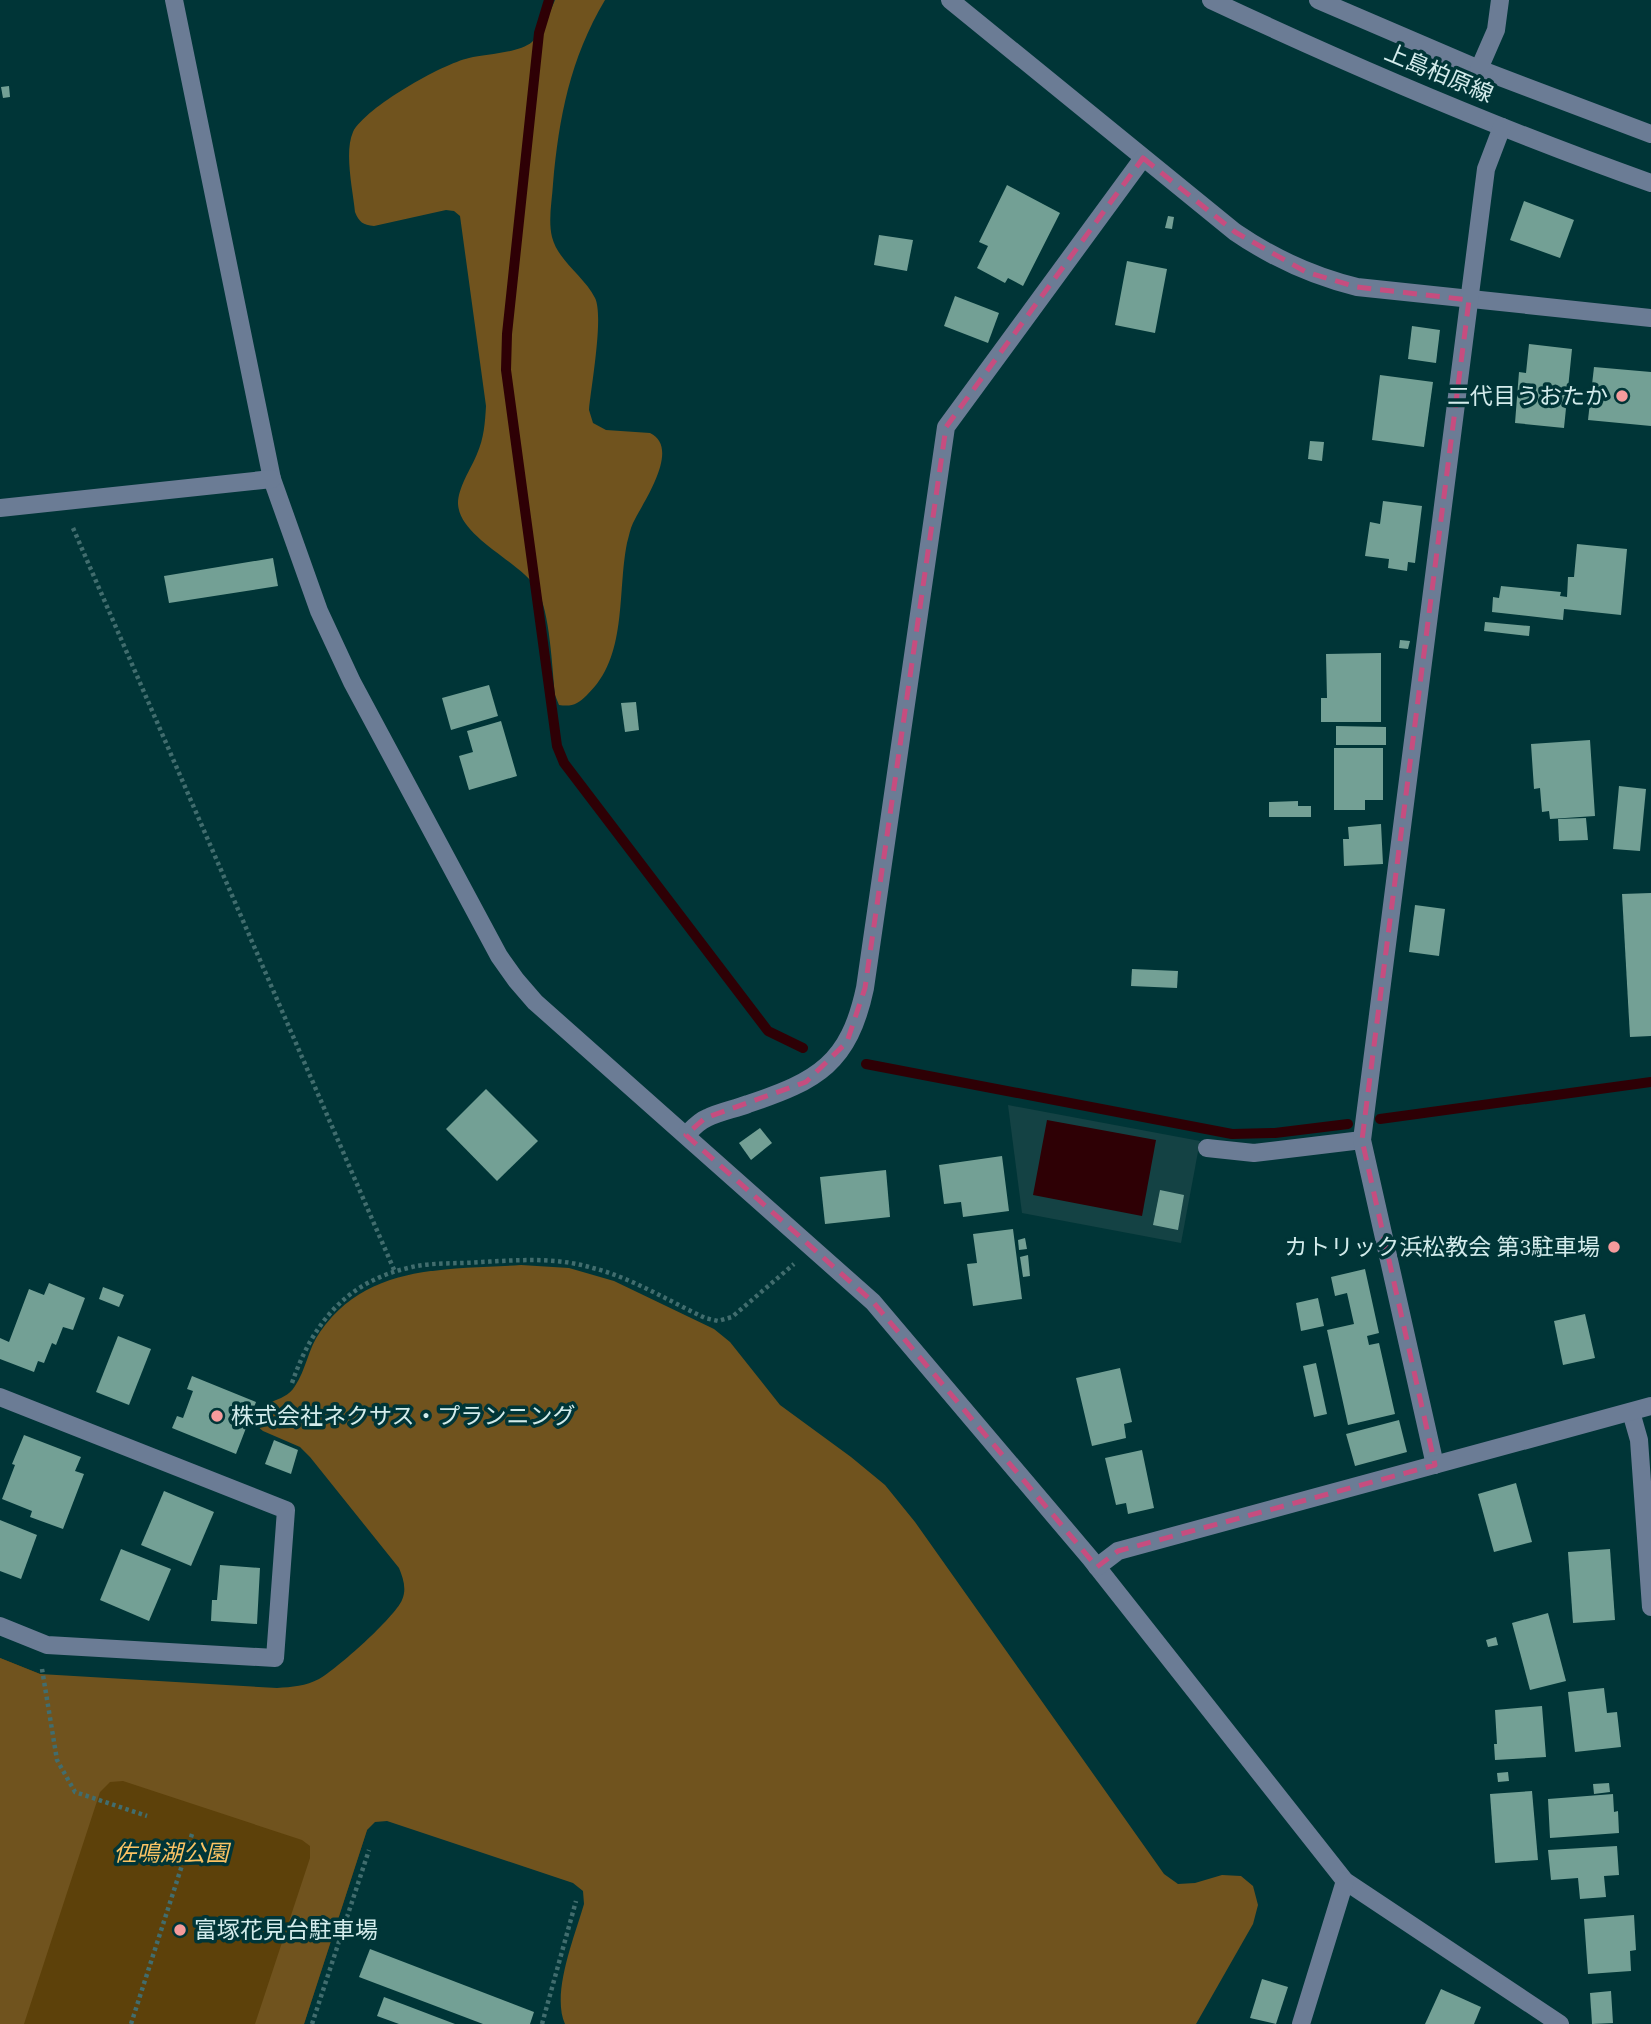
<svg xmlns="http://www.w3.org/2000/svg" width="1651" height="2024" font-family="'Source Serif 4','Noto Sans JP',serif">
<rect width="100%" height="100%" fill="#003537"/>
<polygon fill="#144244" points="1008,1105 1200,1141 1181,1243 1022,1213"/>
<polygon fill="#5d410a" points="0,1658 40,1674 367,1830 304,2024 0,2024"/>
<g fill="#70531e">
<path d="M 555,0 L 605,0 C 570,59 559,117 553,184 C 552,201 548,220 552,237 C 558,261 584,276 595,298 C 604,316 591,387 589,410 L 593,423 L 606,430 L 650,433 C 682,448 642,504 633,523 C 630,529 629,536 627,543 C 617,593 628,657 587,695 C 578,704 572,707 559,705 L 555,695 C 552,667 550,612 537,589 C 520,561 460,538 458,504 C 458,487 471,469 477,454 C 484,438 485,423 486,406 L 460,216 L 454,211 L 446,210 L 374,226 C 363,225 359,222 355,212 C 353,191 344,152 353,132 C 366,107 442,64 469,58 C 486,54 519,53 532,42 C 543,32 549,14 555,0 Z"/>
<path d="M 521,1265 L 569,1268 L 614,1281 L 714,1329 L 730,1342 L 780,1405 L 851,1457 L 885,1485 L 915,1522 L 1164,1874 L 1178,1884 L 1195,1883 L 1222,1875 L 1241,1876 L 1253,1886 L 1258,1905 L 1253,1924 L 1196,2024 L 565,2024 C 551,1993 575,1936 584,1904 L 583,1891 L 573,1883 L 387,1821 L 375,1822 L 367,1830 L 304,2024 L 255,2024 L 310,1858 L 310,1846 L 302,1840 L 123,1781 L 110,1782 L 100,1792 L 24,2024 L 0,2024 L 0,1658 L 40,1674 L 277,1688 C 292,1687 306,1686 319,1679 C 337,1669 395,1617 402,1600 C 407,1589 403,1578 399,1568 L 310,1457 L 300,1447 L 263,1431 L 257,1426 C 258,1395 283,1406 295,1386 C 306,1370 308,1349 320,1332 C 368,1263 447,1270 521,1265 Z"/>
</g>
<polygon fill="#2e0005" points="1047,1120 1156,1140 1142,1216 1033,1195"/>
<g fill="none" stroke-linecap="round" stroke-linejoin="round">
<g stroke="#2e0005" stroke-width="10">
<polyline points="549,0 539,33 507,334 506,370 557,746 564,763 768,1031 803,1048"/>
<polyline points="866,1064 1232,1134 1275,1133 1348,1124"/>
<polyline points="1380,1119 1651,1082"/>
</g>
</g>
<g fill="#73a095">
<polygon points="9,86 10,97 3,98 1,87"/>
<polygon points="1007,185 1060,213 1023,286 1008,278 1005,283 977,268 988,246 979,242"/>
<polygon points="1524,201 1574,220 1560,258 1510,240"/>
<polygon points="1168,216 1174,217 1172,229 1165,228"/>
<polygon points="879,235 913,240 907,271 874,265"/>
<polygon points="1127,261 1167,269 1155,333 1115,325"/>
<polygon points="955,296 999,313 988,343 944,326"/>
<polygon points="1412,326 1440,330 1436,363 1408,359"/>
<polygon points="1529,344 1572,349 1564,428 1515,423 1519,372 1526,373"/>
<polygon points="1594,367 1651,372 1651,426 1588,420"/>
<polygon points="1380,375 1433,382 1424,447 1372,440"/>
<polygon points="1310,441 1324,442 1322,461 1308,459"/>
<polygon points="1383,501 1422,506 1415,563 1408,562 1407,571 1388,568 1389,559 1365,556 1370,522 1380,524"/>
<polygon points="1577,544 1627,549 1621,615 1564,609 1563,620 1492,612 1493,597 1499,598 1501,586 1561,592 1560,596 1567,597 1568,577 1574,577"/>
<polygon points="273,558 278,586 169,603 164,576"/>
<polygon points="1485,622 1530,626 1529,636 1484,631"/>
<polygon points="1400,640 1410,641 1408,649 1399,648"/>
<polygon points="1381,653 1381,722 1321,722 1321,698 1327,698 1326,654"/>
<polygon points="489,685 498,716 451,730 442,698"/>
<polygon points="636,702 639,730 625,732 621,703"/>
<polygon points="501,721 517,776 469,790 459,756 473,752 467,731"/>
<polygon points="1336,726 1386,727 1386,745 1336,745"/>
<polygon points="1590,740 1595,816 1550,819 1549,811 1542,812 1540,788 1534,789 1531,744"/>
<polygon points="1334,748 1383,748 1383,800 1365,800 1365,810 1334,810"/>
<polygon points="1619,786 1646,789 1640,851 1613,849"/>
<polygon points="1298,801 1298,806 1311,806 1311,817 1269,817 1269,802"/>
<polygon points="1586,818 1588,840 1559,841 1558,819"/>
<polygon points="1381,824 1383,864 1344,866 1343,839 1349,839 1348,827"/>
<polygon points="1651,893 1651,1036 1630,1037 1622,894"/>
<polygon points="1415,905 1445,909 1439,956 1409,952"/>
<polygon points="1132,969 1178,971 1177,988 1131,986"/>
<polygon points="486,1089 538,1141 497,1181 446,1129"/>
<polygon points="760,1128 772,1143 751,1160 739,1143"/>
<polygon points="1002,1156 1009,1211 963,1217 961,1202 944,1204 939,1165"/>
<polygon points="886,1170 890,1217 825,1224 820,1177"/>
<polygon points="1160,1190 1184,1195 1178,1230 1153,1225"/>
<polygon points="1013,1229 1022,1299 973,1306 967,1264 977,1263 973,1234"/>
<polygon points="1025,1238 1027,1249 1019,1250 1018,1240"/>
<polygon points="1028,1255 1030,1276 1023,1277 1020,1257"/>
<polygon points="1365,1269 1379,1333 1367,1336 1369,1345 1379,1343 1395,1414 1348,1425 1327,1330 1354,1324 1347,1293 1335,1296 1331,1277"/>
<polygon points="49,1283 85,1298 73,1330 63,1327 56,1345 52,1343 44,1363 38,1361 34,1372 0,1359 0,1338 9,1342 29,1289 44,1295"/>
<polygon points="103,1287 124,1295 119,1307 99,1299"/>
<polygon points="1318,1298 1324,1326 1301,1331 1296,1303"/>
<polygon points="1585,1314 1595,1358 1563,1365 1554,1321"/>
<polygon points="118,1336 151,1349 129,1405 96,1392"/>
<polygon points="1316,1363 1327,1414 1314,1417 1303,1366"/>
<polygon points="1120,1368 1132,1422 1124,1424 1126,1438 1092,1446 1076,1378"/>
<polygon points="192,1376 256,1402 236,1454 172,1428 177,1416 183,1418 193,1391 187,1389"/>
<polygon points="1399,1420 1407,1452 1355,1466 1346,1434"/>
<polygon points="24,1435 81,1457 75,1471 84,1474 63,1529 30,1517 32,1511 2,1499 15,1465 12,1464"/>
<polygon points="274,1440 298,1450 291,1474 265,1464"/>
<polygon points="1142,1450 1154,1508 1128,1514 1126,1503 1116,1505 1105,1458"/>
<polygon points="1516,1483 1532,1542 1494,1552 1478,1494"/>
<polygon points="164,1491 214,1512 191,1566 141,1545"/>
<polygon points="0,1520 37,1535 21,1579 0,1571"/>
<polygon points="121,1549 171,1569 149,1621 100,1600"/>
<polygon points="1610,1549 1615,1620 1573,1623 1568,1552"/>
<polygon points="220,1565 260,1568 257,1624 211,1621 212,1600 217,1600"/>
<polygon points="1548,1613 1566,1681 1530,1690 1512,1623"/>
<polygon points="1496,1637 1498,1645 1488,1647 1486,1640"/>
<polygon points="1604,1688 1607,1713 1617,1712 1621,1747 1575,1752 1568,1692"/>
<polygon points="1542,1706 1546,1757 1495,1760 1494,1744 1497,1744 1495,1710"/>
<polygon points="1508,1772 1509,1781 1498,1782 1497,1773"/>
<polygon points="1609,1783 1610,1792 1594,1794 1593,1784"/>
<polygon points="1532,1791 1538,1860 1495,1863 1490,1794"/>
<polygon points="1613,1794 1614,1812 1618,1811 1619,1833 1550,1838 1548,1799"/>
<polygon points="1617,1846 1619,1875 1604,1876 1606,1897 1580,1899 1578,1878 1551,1880 1548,1850"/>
<polygon points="1634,1915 1636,1950 1630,1951 1631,1971 1588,1974 1584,1919"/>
<polygon points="370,1949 534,2012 530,2024 483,2024 359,1977"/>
<polygon points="1262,1979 1288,1987 1276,2024 1250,2018"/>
<polygon points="1441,1989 1481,2007 1474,2024 1425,2024"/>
<polygon points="1611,1991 1613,2023 1592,2024 1590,1993"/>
<polygon points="384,1997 455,2024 399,2024 377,2016"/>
</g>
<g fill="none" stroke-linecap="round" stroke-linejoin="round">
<g stroke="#416d6e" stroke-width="4.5" stroke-dasharray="3.5 3.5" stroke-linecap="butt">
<polyline points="73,528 395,1272"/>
<path d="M 292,1383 C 313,1322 347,1281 412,1267 C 434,1262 459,1264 482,1262 C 519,1260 556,1257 593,1268 C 632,1278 669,1301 705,1318 L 718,1321 L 732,1317 L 794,1264"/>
<polyline points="42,1669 57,1760 75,1792 147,1816"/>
<polyline points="131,2024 193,1831"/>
<polyline points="312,2024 369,1850"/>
<polyline points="542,2024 576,1901"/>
</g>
<g stroke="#6b7c95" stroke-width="18">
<polyline points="174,0 272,479 319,611 352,682 499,956 516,980 535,1002 873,1302 1090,1558 1345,1881 1560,2024"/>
<path d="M 950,0 L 1235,232 C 1273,258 1312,276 1357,287 L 1651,318"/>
<path d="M 1211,0 C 1354,67 1501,130 1651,183"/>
<polyline points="1318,0 1479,69 1651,134"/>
<polyline points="1479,69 1496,30 1500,0"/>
<polyline points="0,508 272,479"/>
<path d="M 686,1135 C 692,1129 699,1121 707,1118 C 719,1112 735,1109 748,1104 C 818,1081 849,1063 865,988 L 946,427 L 1143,158"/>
<polyline points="1207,1148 1254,1153 1362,1140"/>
<polyline points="0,1397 286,1510 275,1658 47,1645 0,1626"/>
<polyline points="1631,1412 1639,1440 1651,1607"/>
<polyline points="1435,1465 1362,1140 1486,169 1502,127"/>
<polyline points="1097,1567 1118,1551 1651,1406"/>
<polyline points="1301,2024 1345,1881"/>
</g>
</g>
<path fill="none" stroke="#c64d7f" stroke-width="5" stroke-dasharray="14 9" stroke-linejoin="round" d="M 1143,158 L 1235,232 L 1306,272 L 1357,287 L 1469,300 L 1362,1140 L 1435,1465 L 1118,1551 L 1097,1567 L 873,1302 L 686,1135 L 705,1118 L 806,1082 L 847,1042 L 865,988 L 946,427 Z"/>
<g fill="#f59b9c" stroke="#003537" stroke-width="2.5">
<circle cx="1622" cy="396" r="7"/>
<circle cx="1614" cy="1247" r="7"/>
<circle cx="217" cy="1416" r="7"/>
<circle cx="180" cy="1930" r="7"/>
</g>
<g text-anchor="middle" stroke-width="7" stroke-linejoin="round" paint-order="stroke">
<g font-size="23" fill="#d2ebeb" stroke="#003537">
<text transform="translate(1439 73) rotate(23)" y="8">上島柏原線</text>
</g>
<g font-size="23" fill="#d2ebeb" stroke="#003537" text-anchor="end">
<text x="1608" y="404">二代目うおたか</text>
<text x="1600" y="1255">カトリック浜松教会 第3駐車場</text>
<text x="231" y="1424" text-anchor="start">株式会社ネクサス・プランニング</text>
<text x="194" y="1938" text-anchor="start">富塚花見台駐車場</text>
</g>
<g font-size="23" font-style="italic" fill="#fac364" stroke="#003537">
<text x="171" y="1861">佐鳴湖公園</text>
</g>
</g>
</svg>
